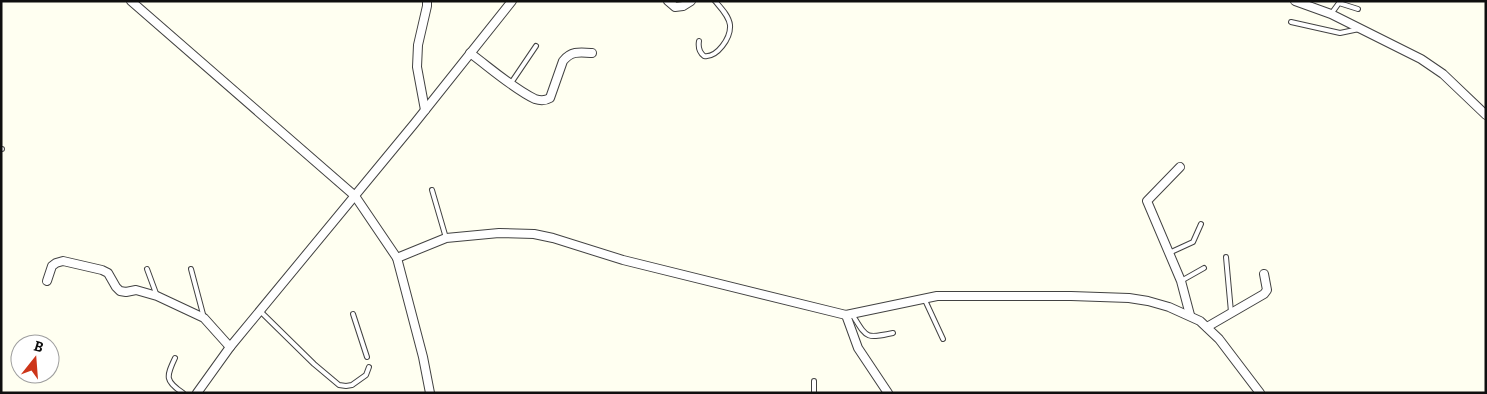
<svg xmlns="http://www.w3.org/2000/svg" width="1487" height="394" font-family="Bitter,serif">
<rect width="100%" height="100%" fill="#fffff1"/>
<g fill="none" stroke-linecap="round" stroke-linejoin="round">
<g stroke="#424242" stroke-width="6">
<g id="lane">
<polyline points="1331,14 1339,3 1358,9"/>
<polyline points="1291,22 1340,33 1359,29"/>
<path d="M 699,41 C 698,47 699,52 704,56 C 717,58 731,38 730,25 C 729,16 721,8 715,1"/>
<polyline points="511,83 536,46"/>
<polyline points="1,149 2,149"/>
<polyline points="432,190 446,238"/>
<polyline points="1169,253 1193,242 1201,224"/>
<polyline points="1226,257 1231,312"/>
<polyline points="147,269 157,296"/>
<polyline points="191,269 204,318"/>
<polyline points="1181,281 1204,268"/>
<polyline points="924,298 943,339"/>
<polyline points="260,311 314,364 339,385 346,386 352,385 366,375 369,367"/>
<polyline points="353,314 367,357"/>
<path d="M 852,314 C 867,338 865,339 893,333"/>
<path d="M 175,358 C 166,377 165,381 183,393"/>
<polyline points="814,393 814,381"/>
</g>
</g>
<g stroke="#424242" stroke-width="10">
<g id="street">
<polyline points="131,1 355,196 397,258 423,357 430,393"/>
<polyline points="668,1 675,7 683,6 691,1"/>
<polyline points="1295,1 1331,14 1421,59 1443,74 1486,115"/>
<path d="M 470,53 C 489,67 515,90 535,99 C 541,101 545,101 550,98 L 563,61 C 571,51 579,52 592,53"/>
<polyline points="425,110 417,67 418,45 427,6 427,1"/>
<polyline points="1180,167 1147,201 1181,281 1190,315"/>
<polyline points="397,258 446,238 499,233 534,234 553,238 623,260 846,315 937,296 1071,296 1129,298 1148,301 1169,307 1200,321 1219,339 1260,393"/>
<polyline points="47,281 52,266 56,263 63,261 102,270 108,273 116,287 120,291 126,292 136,290 157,296 204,318 230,347"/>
<polyline points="846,315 858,348 888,393"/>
<polyline points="1207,327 1264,294 1267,290 1264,274"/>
<polyline points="197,393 230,347 414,124 512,1"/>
</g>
</g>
<use href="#lane" stroke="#fff" stroke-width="4"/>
<use href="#street" stroke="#fff" stroke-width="8"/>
</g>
<rect width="1487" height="394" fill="none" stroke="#0f0f0f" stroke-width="5"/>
<g transform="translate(35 359) rotate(17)"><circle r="24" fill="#ffffff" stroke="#9f9f9f"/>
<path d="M0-4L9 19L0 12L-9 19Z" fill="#cd3519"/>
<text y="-8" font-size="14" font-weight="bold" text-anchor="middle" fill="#0f0f0f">B</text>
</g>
</svg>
